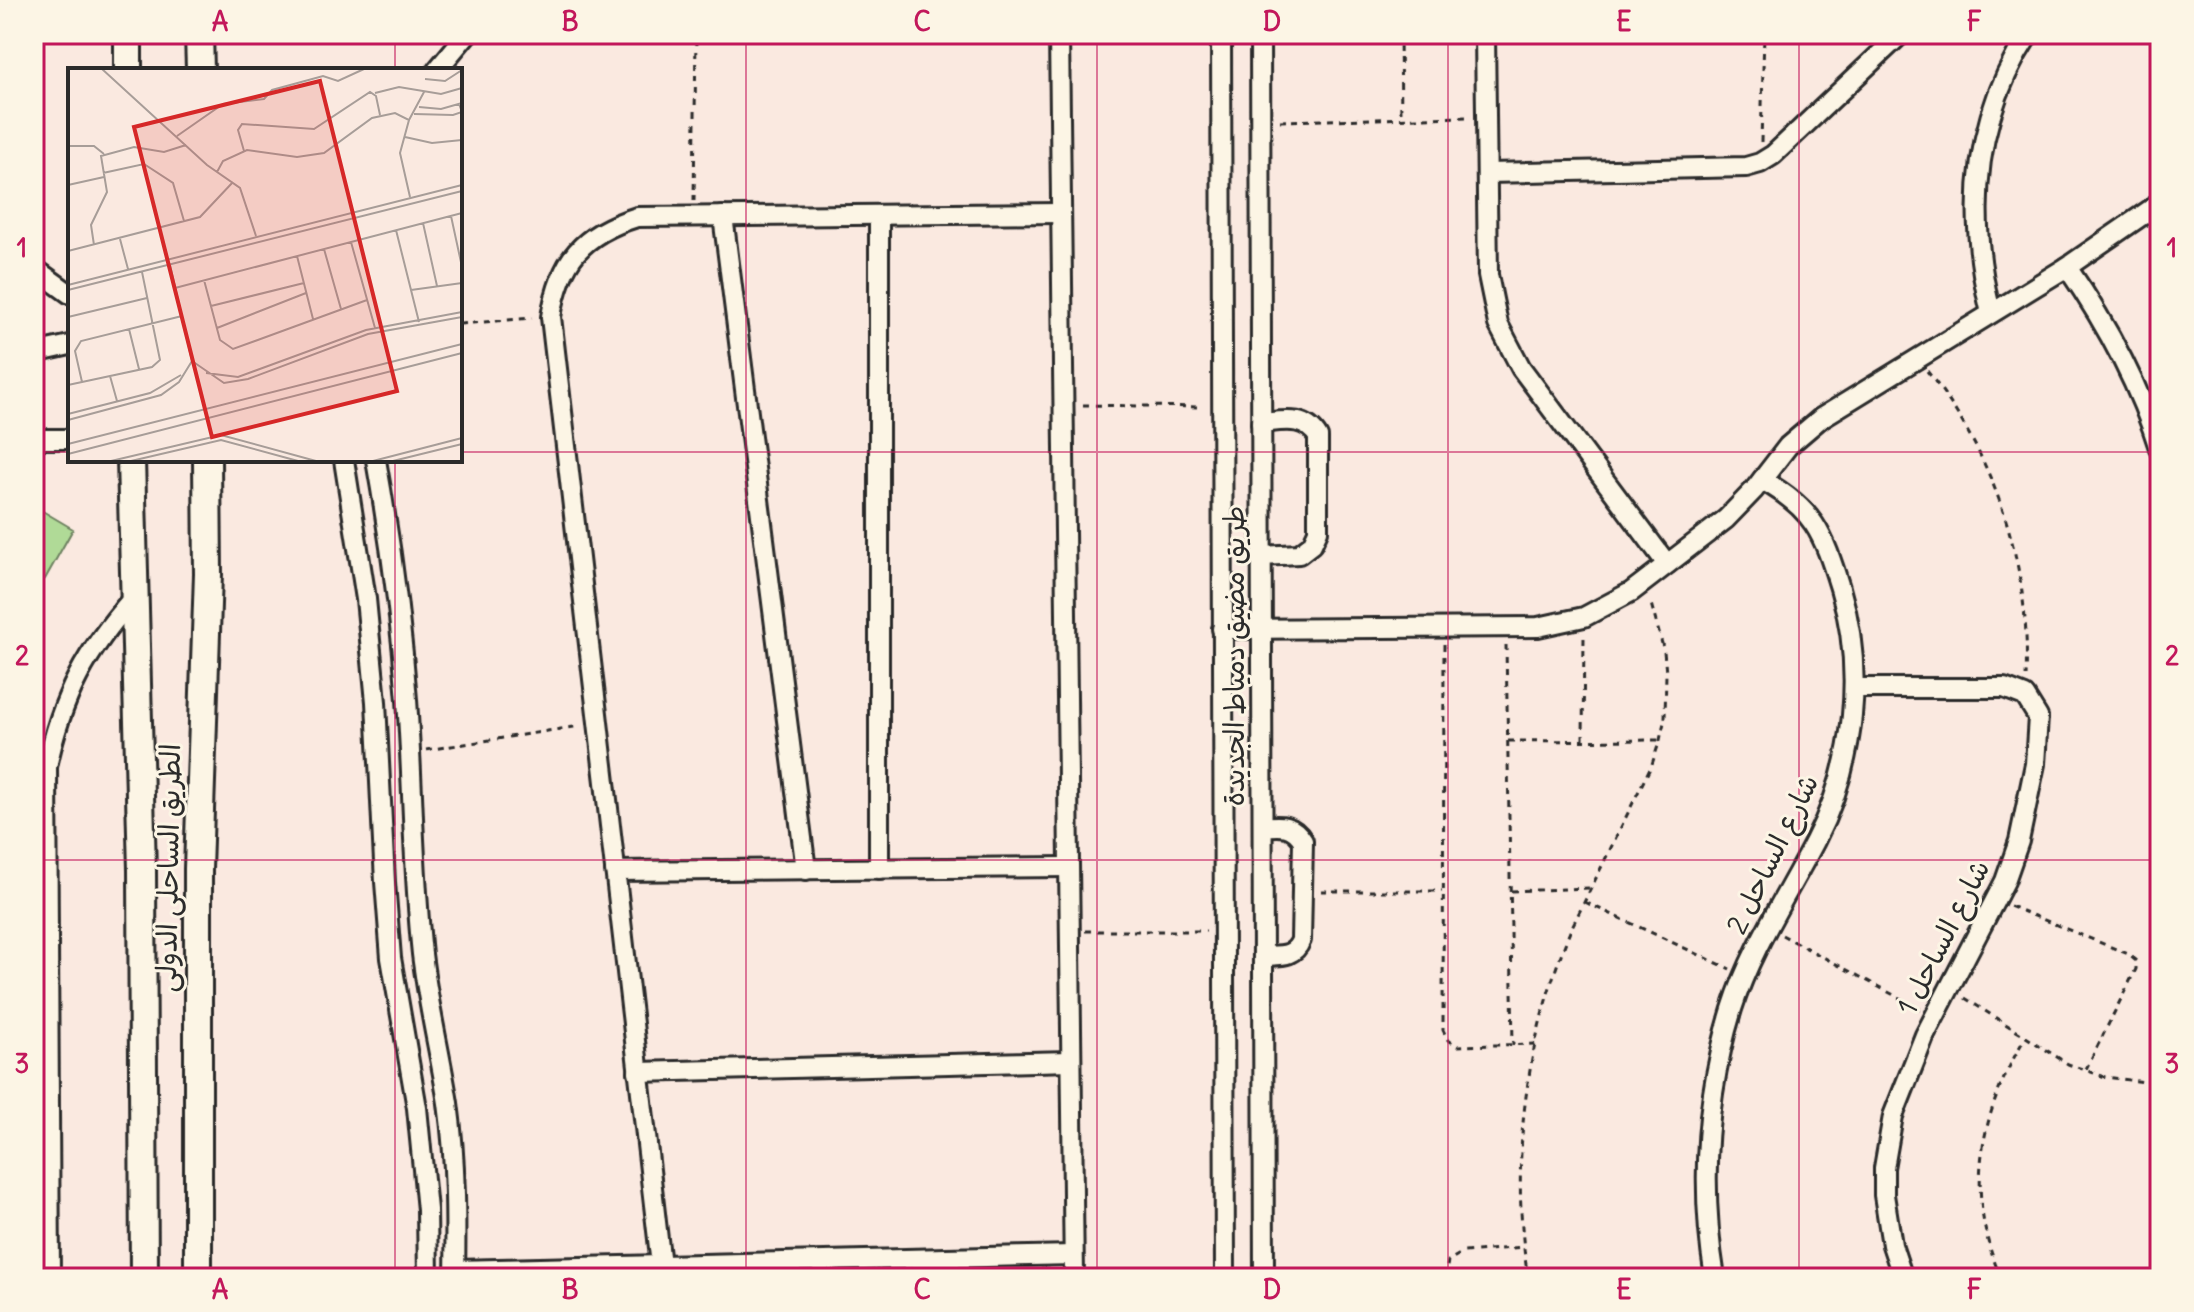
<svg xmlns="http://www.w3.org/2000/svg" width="2194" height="1312" font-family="Delius,'Playpen Sans Arabic',sans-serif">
<rect width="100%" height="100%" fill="#fae9e0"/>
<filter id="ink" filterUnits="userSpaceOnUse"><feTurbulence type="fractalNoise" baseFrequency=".0125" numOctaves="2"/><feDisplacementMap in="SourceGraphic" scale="16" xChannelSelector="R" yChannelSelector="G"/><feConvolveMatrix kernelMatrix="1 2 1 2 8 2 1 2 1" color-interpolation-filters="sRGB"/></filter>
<g filter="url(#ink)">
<polygon fill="#b0da97" stroke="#6e8261" stroke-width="2" points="34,506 73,529 45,579 34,572"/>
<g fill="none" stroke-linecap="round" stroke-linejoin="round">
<g stroke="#2b2b2b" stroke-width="24">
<g id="minor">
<polyline points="1059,34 1074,1278"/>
<polyline points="1221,34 1225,1278"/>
<polyline points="1260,34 1264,1278"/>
<polyline points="1485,34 1488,275 1498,324 1521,368 1667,564"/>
<polyline points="437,70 467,34"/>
<polyline points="1487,173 1746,167 1760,163 1773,155 1901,34"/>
<polyline points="723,216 806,870"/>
<path d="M 2067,267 C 2107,325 2139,384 2160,451"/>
<polyline points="34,268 70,294"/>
<path d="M 1991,313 C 1967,216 1973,119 2029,34"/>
<polyline points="34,353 70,345"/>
<path d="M 1261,423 C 1283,421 1305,415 1318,437 L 1318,531 L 1312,544 L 1299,554 L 1262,556"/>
<polyline points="34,439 70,439"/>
<polyline points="344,460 366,599 376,702 385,882 391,958 417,1108 427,1210 428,1278"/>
<path d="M 376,460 C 390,539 401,620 407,700 C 413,784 413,869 422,954 C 428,1004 440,1053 448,1103 C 456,1161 456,1220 455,1278"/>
<polyline points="1222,629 1538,627 1584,617 1631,592 1726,519 1754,490 1788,446 1821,418 2067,267 2160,203"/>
<polyline points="1854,688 2004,688 2025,696 2038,717 2035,764 2019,841 2005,881 1925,1035 1893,1116 1884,1168 1884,1195 1892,1245 1903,1278"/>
<path d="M 1263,827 C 1281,825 1293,824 1303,841 L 1301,940 C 1294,958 1280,955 1263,956"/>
<polyline points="879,869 879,215"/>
<polyline points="615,871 1069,867"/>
<polyline points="638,1072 1071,1061"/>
<path d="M 661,1265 L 551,317 C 560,260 582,234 637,217 L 1061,213"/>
<polyline points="456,1270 1073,1255"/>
<path d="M 50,1278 L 47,767 C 61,697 87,650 134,597"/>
<path d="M 1715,1278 C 1700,1187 1705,1098 1732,1009 C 1751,949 1786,897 1815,841 C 1855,764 1865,671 1840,588 C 1823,533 1814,509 1762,480"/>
</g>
</g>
<g stroke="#2b2b2b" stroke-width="32">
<g id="highway">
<polyline points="199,34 200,70"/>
<polyline points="128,70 128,34"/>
<polyline points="131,460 142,870 144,1278"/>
<polyline points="198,1278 198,869 208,574 207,460"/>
</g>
</g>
<g stroke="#2b2b2b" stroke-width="3" stroke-dasharray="6 6" stroke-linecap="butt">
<polyline points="1400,34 1401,118"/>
<polyline points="1280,121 1468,117"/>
<polyline points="1761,142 1764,34"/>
<polyline points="694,201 696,34"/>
<polyline points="460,324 532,318"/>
<path d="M 1927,371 C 1996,458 2031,566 2026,677"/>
<polyline points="1083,405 1203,407"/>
<polyline points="1444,644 1443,1030 1448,1040 1458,1046 1536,1044"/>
<polyline points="1506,645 1513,1045"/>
<polyline points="1583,740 1584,636"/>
<polyline points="1508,741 1660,740"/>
<polyline points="426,750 580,726"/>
<polyline points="1321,891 1442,891"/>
<polyline points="1511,891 1591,888"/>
<polyline points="1585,902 1730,969"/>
<polyline points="2010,906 2128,954 2136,961 2136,969 2085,1071"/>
<polyline points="1085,931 1206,931"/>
<polyline points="1782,935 1920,1009"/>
<polyline points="1965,998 2068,1064 2105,1077 2160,1084"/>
<polyline points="1445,1278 1448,1261 1463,1252 1523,1247"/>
<polyline points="1450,1278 1526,1274"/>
<path d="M 1528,1278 C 1509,1161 1526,1037 1571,929 L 1652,764 L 1660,740 L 1665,718 L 1666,673 L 1664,651 L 1650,600"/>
<path d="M 2001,1278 C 1964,1193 1979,1115 2025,1038"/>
<polyline points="2102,1278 2160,1272"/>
</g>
<use href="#minor" stroke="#fcf5e5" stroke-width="18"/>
<use href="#highway" stroke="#fcf5e5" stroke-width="26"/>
</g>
</g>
<path fill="none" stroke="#c2185b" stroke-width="2" stroke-opacity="0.55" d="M 395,34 L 395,70M 746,34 L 746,1278M 1097,34 L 1097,1278M 1448,34 L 1448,1278M 1799,34 L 1799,1278M 34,452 L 70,452M 460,452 L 2160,452M 395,460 L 395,1278M 34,860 L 2160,860"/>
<g text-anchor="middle" stroke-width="6" stroke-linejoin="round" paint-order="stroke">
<g font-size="28" fill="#2b2b2b" stroke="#fcf5e5">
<text transform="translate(1234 656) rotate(-90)" y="10">طريق مضيق دمياط الجديدة</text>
<text transform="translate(1772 854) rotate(-64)" y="10">شارع الساحل 2</text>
<text transform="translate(168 868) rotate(-89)" y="10">الطريق الساحلى الدولى</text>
<text transform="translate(1943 937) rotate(-63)" y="10">شارع الساحل 1</text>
</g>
</g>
<g transform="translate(68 68)">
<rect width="394" height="394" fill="#fae9e0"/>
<path fill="none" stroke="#a79d98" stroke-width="2" d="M 34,1 L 139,97 L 172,120 L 188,168M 357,11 L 377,13 L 394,2M 307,25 L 331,19 L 373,26 L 394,20M 351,39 L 373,41 L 394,35M 346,46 L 385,47 L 394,44 L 391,36M 341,52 L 356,24M 109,68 L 155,36 L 196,31 L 204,22 L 255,8 L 270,13 L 296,1M 337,69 L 364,75 L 394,72M 0,78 L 26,78 L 36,86M 176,83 L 170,62 L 174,56 L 246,61 L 302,24 L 308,28 L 312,47M 149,104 L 155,93 L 179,82 L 229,89 L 256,85 L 304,50 L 327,45 L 341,52 L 332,85 L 342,129M 35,105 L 76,96 L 105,115 L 116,153M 0,117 L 36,109M 383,148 L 394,199M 355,155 L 369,218M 328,162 L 351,254M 52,171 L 60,201M 283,174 L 307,260M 26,177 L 23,157 L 39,124 L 33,88 L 66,79 L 96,84 L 118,77M 256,181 L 273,241M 0,183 L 132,149 L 165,114M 229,188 L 245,251M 102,197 L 124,293 L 156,315 L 180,311 L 300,266 L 394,249M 136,212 L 152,272 L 165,281 L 299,232M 0,217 L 394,117M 107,220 L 394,145M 0,222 L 394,123M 343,222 L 394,215M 143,238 L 236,215M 0,249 L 79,230M 149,260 L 238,225M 61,261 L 71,301M 138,305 L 170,309 L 298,262 L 394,244M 42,308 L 49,333M 14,314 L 7,283 L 13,273 L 114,248M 0,317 L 84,299 L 92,292 L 74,204M 0,346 L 82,325 L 113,307M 0,352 L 93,327 L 111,314 L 124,293M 0,376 L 394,276M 0,386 L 394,285M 43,393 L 153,367 L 248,393M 63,393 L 153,372 L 230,393M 305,393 L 394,370M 325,393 L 394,376"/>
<path fill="#d62828" fill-opacity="0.15" stroke="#d62828" stroke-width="4" d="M 252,13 L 329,323 L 144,369 L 66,59 Z"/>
<rect width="394" height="394" fill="none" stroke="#2b2b2b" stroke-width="4"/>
</g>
<rect width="2194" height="1312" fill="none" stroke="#fcf5e5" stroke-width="88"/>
<rect x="44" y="44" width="2106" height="1224" fill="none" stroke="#c2185b" stroke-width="3"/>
<g font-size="26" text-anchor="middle" font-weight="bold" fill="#c2185b">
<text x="220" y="31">A</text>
<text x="570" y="31">B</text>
<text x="922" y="31">C</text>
<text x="1272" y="31">D</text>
<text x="1624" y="31">E</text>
<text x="1974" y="31">F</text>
<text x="22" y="257">1</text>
<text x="2172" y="257">1</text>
<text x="22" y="665">2</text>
<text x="2172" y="665">2</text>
<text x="22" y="1073">3</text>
<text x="2172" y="1073">3</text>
<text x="220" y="1299">A</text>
<text x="570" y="1299">B</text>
<text x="922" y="1299">C</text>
<text x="1272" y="1299">D</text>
<text x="1624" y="1299">E</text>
<text x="1974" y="1299">F</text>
</g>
</svg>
